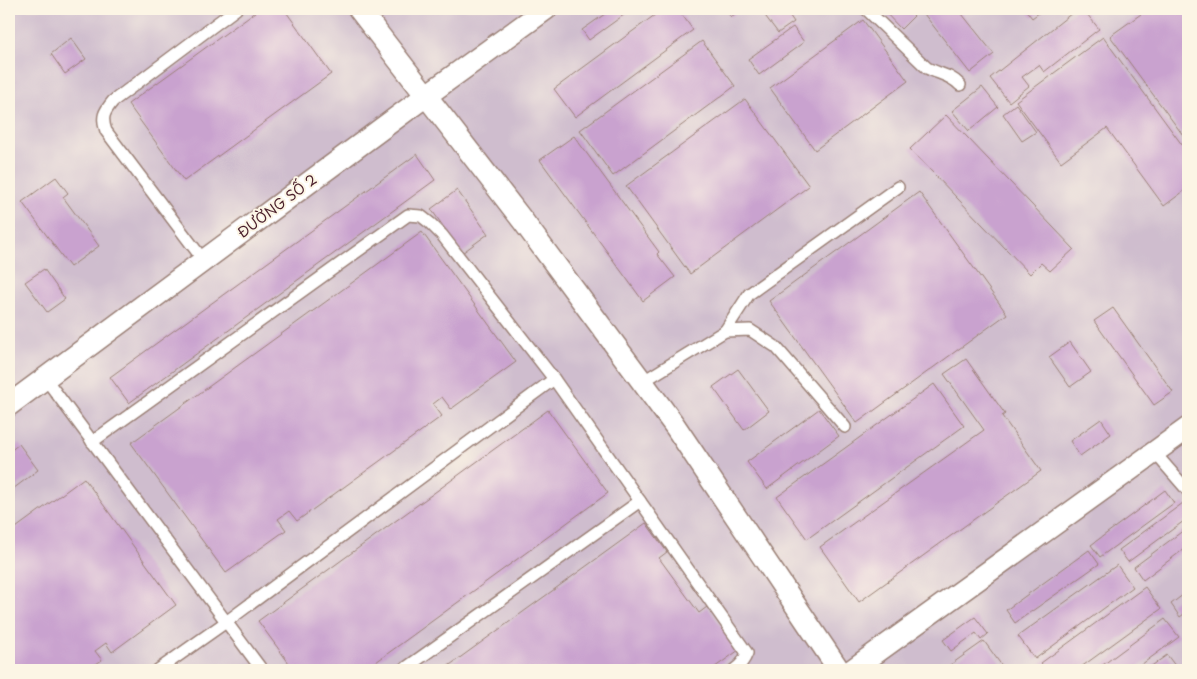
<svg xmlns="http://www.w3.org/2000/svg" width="1197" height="679" font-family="'Playpen Sans',sans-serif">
<rect width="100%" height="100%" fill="#fcf5e5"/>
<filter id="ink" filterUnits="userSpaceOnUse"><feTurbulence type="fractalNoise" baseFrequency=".02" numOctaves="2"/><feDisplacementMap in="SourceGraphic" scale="10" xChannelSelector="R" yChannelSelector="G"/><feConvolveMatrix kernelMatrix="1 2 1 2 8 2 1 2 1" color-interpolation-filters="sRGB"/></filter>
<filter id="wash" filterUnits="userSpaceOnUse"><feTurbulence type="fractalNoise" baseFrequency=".0096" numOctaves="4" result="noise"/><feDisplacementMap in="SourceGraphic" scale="20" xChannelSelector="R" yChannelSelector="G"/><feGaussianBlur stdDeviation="1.12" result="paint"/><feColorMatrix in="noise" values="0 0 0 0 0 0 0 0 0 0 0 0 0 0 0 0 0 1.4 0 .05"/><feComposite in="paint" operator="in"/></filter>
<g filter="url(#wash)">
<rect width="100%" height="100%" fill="#ece2c0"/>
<rect fill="#cfbdce" x="9" y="9" width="1179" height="661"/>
<g id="blocks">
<g fill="#c9a2cf">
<polygon points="259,9 284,9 331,74 184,181 128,104"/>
<polygon points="612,9 632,9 589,40 582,30"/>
<polygon points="663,9 678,9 693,30 575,117 554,89"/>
<polygon points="725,9 741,9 731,17"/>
<polygon points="760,9 785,9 794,22 778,33"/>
<polygon points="882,9 907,9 914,16 901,29"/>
<polygon points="930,9 958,9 994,54 970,73 924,14"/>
<polygon points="1025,9 1044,9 1032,18"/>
<polygon points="1077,9 1083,9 1099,29 1044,72 1039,65 1022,77 1029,86 1009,102 990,78"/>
<polygon points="1148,9 1186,9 1188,11 1188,142 1110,36"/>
<polygon points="863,20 908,81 815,150 770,88"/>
<polygon points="793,27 804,42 759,75 748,59"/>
<polygon points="1103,37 1188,153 1188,188 1164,206 1107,128 1061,162 1016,101"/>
<polygon points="71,38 86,59 65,74 51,54"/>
<polygon points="702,41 735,86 613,176 580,130"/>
<polygon points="982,87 998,107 969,131 952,111"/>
<polygon points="745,99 809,186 690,274 626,186"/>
<polygon points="1016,104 1036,132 1022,141 1003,114"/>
<polygon points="946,115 1074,249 1050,271 1041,263 1030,274 910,149"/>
<polygon points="574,136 659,252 657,254 675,277 643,301 540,160"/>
<polygon points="417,154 435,180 129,403 110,377"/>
<polygon points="56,177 68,193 63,197 99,246 70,267 22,202"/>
<polygon points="457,190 488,234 462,253 431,209"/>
<polygon points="919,192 1007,314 857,423 769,301"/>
<polygon points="422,232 516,362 451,409 442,397 433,404 442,416 297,521 289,511 278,519 286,530 226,573 131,443"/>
<polygon points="44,269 65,299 47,312 25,282"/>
<polygon points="1113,308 1173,392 1154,405 1094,321"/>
<polygon points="1070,342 1091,372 1070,387 1049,357"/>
<polygon points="966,359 1005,414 1002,416 1041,471 859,602 820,547 984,430 944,374"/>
<polygon points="738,369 769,411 744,430 713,387"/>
<polygon points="934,384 964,426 807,539 777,497"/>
<polygon points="819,409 839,436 767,489 747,462"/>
<polygon points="548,410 608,493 365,670 294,670 258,621"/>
<polygon points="1101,419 1111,434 1080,456 1070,441"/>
<polygon points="19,444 38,470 9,492 9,452"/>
<polygon points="84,478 176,605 112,652 106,643 95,651 102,660 87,670 9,670 9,533"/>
<polygon points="1165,490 1174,503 1100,557 1091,545"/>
<polygon points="1183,503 1188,510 1188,518 1128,562 1119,550"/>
<polygon points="646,523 667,552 659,558 699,613 707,607 739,650 711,670 443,670"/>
<polygon points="1188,527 1188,546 1143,580 1134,567"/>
<polygon points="1089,550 1099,564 1015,623 1006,610"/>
<polygon points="1117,565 1133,587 1035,659 1018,636"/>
<polygon points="1145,587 1161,609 1077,670 1046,670 1041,663"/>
<polygon points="1188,591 1188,611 1180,617 1171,604"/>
<polygon points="975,617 988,634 981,640 976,633 951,651 943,640"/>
<polygon points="1165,619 1179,637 1134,670 1096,670"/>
<polygon points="984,641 1005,670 943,670"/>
<polygon points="1167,655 1176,667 1171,670 1146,670"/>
</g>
</g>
</g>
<g filter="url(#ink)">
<use href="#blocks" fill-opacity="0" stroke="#9b8076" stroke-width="1"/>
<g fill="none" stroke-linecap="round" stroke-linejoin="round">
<g stroke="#9b8076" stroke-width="14">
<g id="service">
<path d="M 866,9 L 927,68 C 939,74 951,75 960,85"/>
<path d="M 204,261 L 106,131 C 101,117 104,112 113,101 L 236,9"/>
<polyline points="725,331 749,294 898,187"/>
<polyline points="45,378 262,670"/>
<polyline points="642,382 725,331 750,330 776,347 845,427"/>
<path d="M 92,442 L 408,215 L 421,216 L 430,223 L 442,235 L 554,379 L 747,653 C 744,661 741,665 734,670"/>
<polyline points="1155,453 1188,491"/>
<polyline points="158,670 226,622 554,379"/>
<polyline points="403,670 640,501"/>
</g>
</g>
<g stroke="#9b8076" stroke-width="24">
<g id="minor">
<polyline points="359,9 523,221 675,426 839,670"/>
<polyline points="9,405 427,95 546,9"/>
<polyline points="852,670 1188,428"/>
</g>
</g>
<use href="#service" stroke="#fff" stroke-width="11"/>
<use href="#minor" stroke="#fff" stroke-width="21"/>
</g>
</g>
<g text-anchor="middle" stroke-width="4" stroke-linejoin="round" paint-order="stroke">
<g font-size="14" fill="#4a1f2b" stroke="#fcf5e5">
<text transform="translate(277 206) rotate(-37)" y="5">ĐƯỜNG SỐ 2</text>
</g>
</g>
<rect width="1197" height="679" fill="none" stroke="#fcf5e5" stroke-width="30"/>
</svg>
